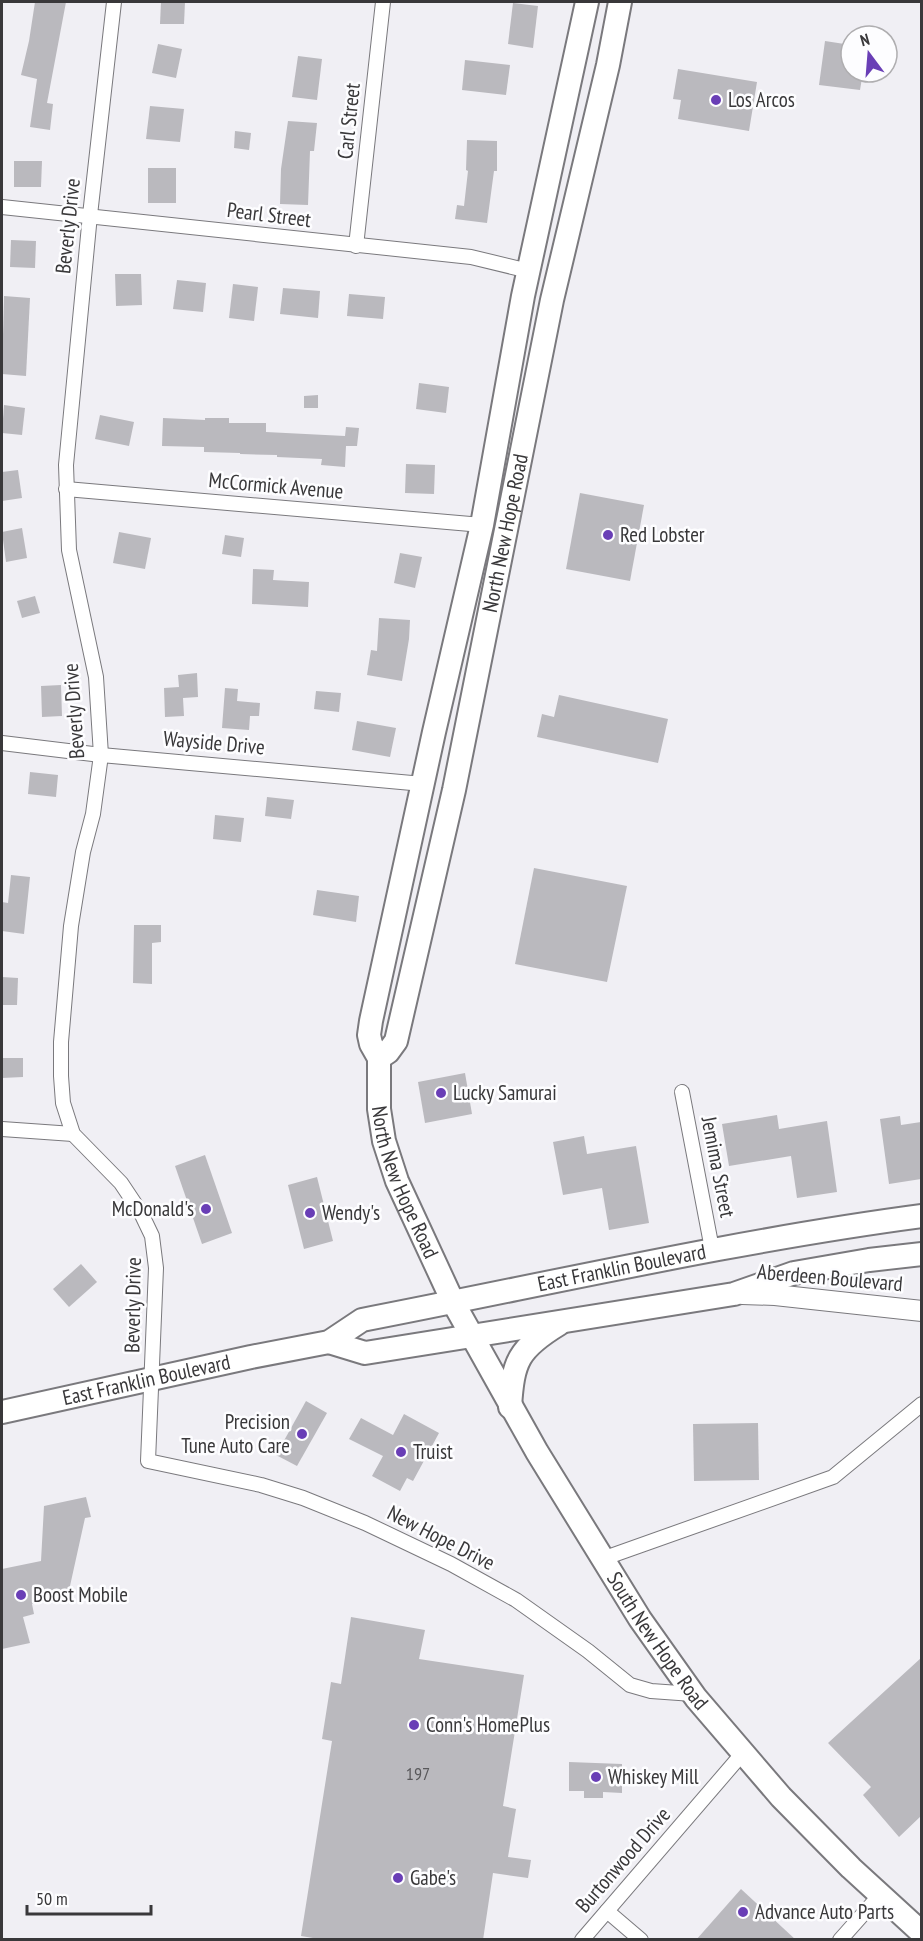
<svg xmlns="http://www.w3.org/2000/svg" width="923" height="1941" font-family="'PT Sans Narrow',sans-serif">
<rect width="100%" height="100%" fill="#f0eff4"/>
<g fill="#bab9be">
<polygon points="35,2 66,2 47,103 53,104 50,130 30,127 37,79 21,75 29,41"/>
<polygon points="161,2 185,2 184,24 160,24"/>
<polygon points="513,3 538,6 533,48 508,44"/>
<polygon points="825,41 851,45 851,72 863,72 860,90 819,85"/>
<polygon points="158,44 182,49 176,78 152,73"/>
<polygon points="298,56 322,59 317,100 292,97"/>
<polygon points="465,60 510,65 506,95 462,90"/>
<polygon points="678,69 757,82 749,131 678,119 681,100 673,99"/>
<polygon points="150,106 184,109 180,142 146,139"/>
<polygon points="288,121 317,123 314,151 310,151 308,205 280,204 281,169"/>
<polygon points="235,131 251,133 249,150 234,148"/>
<polygon points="467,140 497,141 497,171 494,171 487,223 455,219 457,205 464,206 468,171 466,170"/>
<polygon points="14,161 42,161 41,187 14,187"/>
<rect x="148" y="168" width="28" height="35"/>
<polygon points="11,240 36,241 35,268 10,267"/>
<polygon points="115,274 141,274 142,305 116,306"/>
<polygon points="177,280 206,283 203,312 173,309"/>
<polygon points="233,284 258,287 254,321 229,318"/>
<polygon points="283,288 320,291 318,318 280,314"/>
<polygon points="349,294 385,297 383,319 347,316"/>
<polygon points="4,296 30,298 26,376 2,374"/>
<polygon points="419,383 449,387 446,413 416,409"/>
<polygon points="318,395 318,408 304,408 304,396"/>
<polygon points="4,405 25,408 22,435 2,433"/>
<polygon points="100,415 134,422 129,446 95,439"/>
<polygon points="163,418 205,420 205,418 229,418 229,423 266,423 266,432 345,436 346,427 359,428 357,446 346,446 345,467 321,465 322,459 277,457 277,455 240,454 240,453 204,452 204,447 162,446"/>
<polygon points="406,464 435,465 434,494 405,493"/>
<polygon points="18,470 22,498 2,501 2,472"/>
<polygon points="580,493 644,505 630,581 566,569"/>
<polygon points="22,528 27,558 6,562 2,532"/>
<polygon points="119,532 151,538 145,569 113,563"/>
<polygon points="225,535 244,538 241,557 222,554"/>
<polygon points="400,553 422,557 415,588 394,583"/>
<polygon points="253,569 274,570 273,580 309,582 308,607 252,604"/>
<polygon points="35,596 40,613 22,618 17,601"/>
<polygon points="379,618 410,620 409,639 402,681 367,675 371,650 377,651"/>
<polygon points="197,673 198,697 183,698 184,716 165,717 164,688 179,687 178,675"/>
<polygon points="61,685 62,716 42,717 41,686"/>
<polygon points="225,688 238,689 237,701 260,703 259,716 250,716 249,730 222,728"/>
<polygon points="316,691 341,693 339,712 314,709"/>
<polygon points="559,695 668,719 658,763 537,737 542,714 554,717"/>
<polygon points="357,721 396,728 390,757 352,750"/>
<polygon points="30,772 58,775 56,797 28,794"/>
<polygon points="267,797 294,800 291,819 265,816"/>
<polygon points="215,815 244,818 241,842 213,839"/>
<polygon points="534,868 627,886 607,982 515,964"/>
<polygon points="11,875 30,877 24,934 2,931 2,902 8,903"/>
<polygon points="317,890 359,896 356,922 313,915"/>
<polygon points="134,925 161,925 161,942 152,943 152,984 133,983"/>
<polygon points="2,977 18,978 17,1005 2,1005"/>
<polygon points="2,1058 23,1058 23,1077 2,1078"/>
<polygon points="465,1073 472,1114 425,1123 418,1082"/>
<polygon points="777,1115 779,1129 827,1121 837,1192 797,1198 791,1156 729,1166 722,1124"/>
<polygon points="900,1116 901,1125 921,1122 921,1179 889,1184 880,1119"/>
<polygon points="584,1136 587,1154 636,1146 649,1223 609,1230 602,1188 563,1195 553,1142"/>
<polygon points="205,1155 232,1233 202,1244 175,1166"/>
<polygon points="317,1177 333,1241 304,1249 288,1185"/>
<polygon points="81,1264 97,1282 69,1307 53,1289"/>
<polygon points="306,1401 327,1413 297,1466 276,1455"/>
<polygon points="404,1414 439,1433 413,1481 407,1478 400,1491 372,1476 383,1456 349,1439 361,1418 393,1435"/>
<polygon points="758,1423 759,1480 694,1481 693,1424"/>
<polygon points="86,1497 91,1517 85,1518 68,1595 32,1604 34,1614 23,1617 30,1643 2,1649 2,1569 41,1561 44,1506"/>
<polygon points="351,1617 425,1630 419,1659 524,1675 503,1806 516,1809 508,1857 531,1860 528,1878 493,1873 483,1940 325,1940 301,1936 332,1741 322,1739 331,1682 341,1684"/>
<polygon points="921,1658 921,1816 899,1837 863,1795 871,1787 828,1743"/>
<polygon points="569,1762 622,1764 622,1793 603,1792 603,1798 584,1798 584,1791 569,1791"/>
<polygon points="741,1889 796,1940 696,1940"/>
</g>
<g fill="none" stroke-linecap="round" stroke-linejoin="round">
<g stroke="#7a797d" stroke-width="16">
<g id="street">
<polyline points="114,2 90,215 66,465 69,550 96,677 101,755 93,814 83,852 71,926 61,1042 61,1076 63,1103 73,1134 121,1183 141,1213 152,1236 156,1268 148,1461 261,1485 303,1498 365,1523 451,1564 516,1600 588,1651 630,1685 651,1691 693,1694"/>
<polyline points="2,207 471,257 529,271"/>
<polyline points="356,246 383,2"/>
<polyline points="66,489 482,525"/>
<polyline points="2,743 101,755 423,784"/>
<polyline points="682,1092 712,1249"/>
<polyline points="2,1129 73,1134"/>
<polyline points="602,1559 833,1477 922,1404"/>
<polyline points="607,1911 641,1940"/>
<polyline points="582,1940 742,1754"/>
<polyline points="840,1940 880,1895"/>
</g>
</g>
<g stroke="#7a797d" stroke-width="22">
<polyline id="secondary" points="742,1294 775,1295 922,1311"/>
</g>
<g stroke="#7a797d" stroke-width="26">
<g id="primary">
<path id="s1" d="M 587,2 L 523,296 L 482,525 L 434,732 L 371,1021 L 369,1035 L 371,1044 L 379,1058 L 379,1109 L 384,1141 L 397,1181 L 453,1302 L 537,1452 L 640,1619 L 696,1698 L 781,1797 L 851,1868 L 922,1933"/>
<path id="s2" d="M 379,1058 L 388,1052 L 396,1041 L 454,790 L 552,300 L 608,65 L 620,2"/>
<polyline points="329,1342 365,1353 734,1294 794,1273 869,1260 922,1254"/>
<path d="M 510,1407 C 513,1361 518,1349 559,1324"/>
<path id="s3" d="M 2,1412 L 251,1357 L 329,1342 L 362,1320 C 548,1284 733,1241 922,1216"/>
</g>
</g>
<use href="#street" stroke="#fff" stroke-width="14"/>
<use href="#secondary" stroke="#fff" stroke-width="20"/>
<use href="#primary" stroke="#fff" stroke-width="22"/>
</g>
<g fill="#693eb6" stroke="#fdfdff" stroke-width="2">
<circle cx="716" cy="100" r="6"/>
<circle cx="608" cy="535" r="6"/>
<circle cx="441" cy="1093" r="6"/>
<circle cx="206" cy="1209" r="6"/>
<circle cx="310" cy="1213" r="6"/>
<circle cx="302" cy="1434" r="6"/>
<circle cx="401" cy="1452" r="6"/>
<circle cx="21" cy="1595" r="6"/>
<circle cx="414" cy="1725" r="6"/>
<circle cx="596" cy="1777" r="6"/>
<circle cx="398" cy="1878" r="6"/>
<circle cx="743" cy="1912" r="6"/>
</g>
<g text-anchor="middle" stroke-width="5" stroke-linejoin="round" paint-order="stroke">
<g font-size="18" fill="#59585b">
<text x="418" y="1780">197</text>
</g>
<g font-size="21" fill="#39383a" stroke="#fdfdff" text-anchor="start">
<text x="728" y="107">Los Arcos</text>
<text x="620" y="542">Red Lobster</text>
<text x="453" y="1100">Lucky Samurai</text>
<text x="194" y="1216" text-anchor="end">McDonald's</text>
<text x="322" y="1220">Wendy's</text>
<text x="290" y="1429" text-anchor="end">Precision<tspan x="290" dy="24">Tune Auto Care</tspan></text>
<text x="413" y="1459">Truist</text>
<text x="33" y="1602">Boost Mobile</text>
<text x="426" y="1732">Conn's HomePlus</text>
<text x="608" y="1784">Whiskey Mill</text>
<text x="410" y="1885">Gabe's</text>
<text x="755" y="1919">Advance Auto Parts</text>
</g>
<g font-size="21" fill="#39383a" stroke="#fdfdff">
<text transform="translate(349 121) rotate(-84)" y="7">Carl Street</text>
<text transform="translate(269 215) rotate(7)" y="7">Pearl Street</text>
<text transform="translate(68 226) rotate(-84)" y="7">Beverly Drive</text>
<text transform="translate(276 486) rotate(5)" y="7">McCormick Avenue</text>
<text dy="7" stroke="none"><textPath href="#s2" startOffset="544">North New Hope Road</textPath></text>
<text transform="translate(74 711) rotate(-94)" y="7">Beverly Drive</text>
<text transform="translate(214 743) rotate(5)" y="7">Wayside Drive</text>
<text transform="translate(718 1167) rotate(79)" y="7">Jemima Street</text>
<text dy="7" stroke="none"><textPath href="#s1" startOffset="1210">North New Hope Road</textPath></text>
<text dy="7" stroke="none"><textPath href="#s3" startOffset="639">East Franklin Boulevard</textPath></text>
<text transform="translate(830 1278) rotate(5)" y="7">Aberdeen Boulevard</text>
<text transform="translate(133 1305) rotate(-89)" y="7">Beverly Drive</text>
<text dy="7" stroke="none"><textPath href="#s3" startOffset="148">East Franklin Boulevard</textPath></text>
<text transform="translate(441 1538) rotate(27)" y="7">New Hope Drive</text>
<text dy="7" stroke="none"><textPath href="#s1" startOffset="1736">South New Hope Road</textPath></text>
<text transform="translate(623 1860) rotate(-49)" y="7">Burtonwood Drive</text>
</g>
</g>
<rect width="923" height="1941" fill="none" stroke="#39383a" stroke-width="6"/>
<g transform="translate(869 54) rotate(344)"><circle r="28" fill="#fdfdff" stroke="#afaeb0" stroke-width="1.5"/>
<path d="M0-4.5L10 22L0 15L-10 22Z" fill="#693eb6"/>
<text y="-9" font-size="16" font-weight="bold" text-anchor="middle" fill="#39383a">N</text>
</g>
<path d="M27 1905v9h124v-9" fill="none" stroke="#39383a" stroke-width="3"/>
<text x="36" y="1905" font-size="18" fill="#39383a" stroke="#fdfdff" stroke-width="4.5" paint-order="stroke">50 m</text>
</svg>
